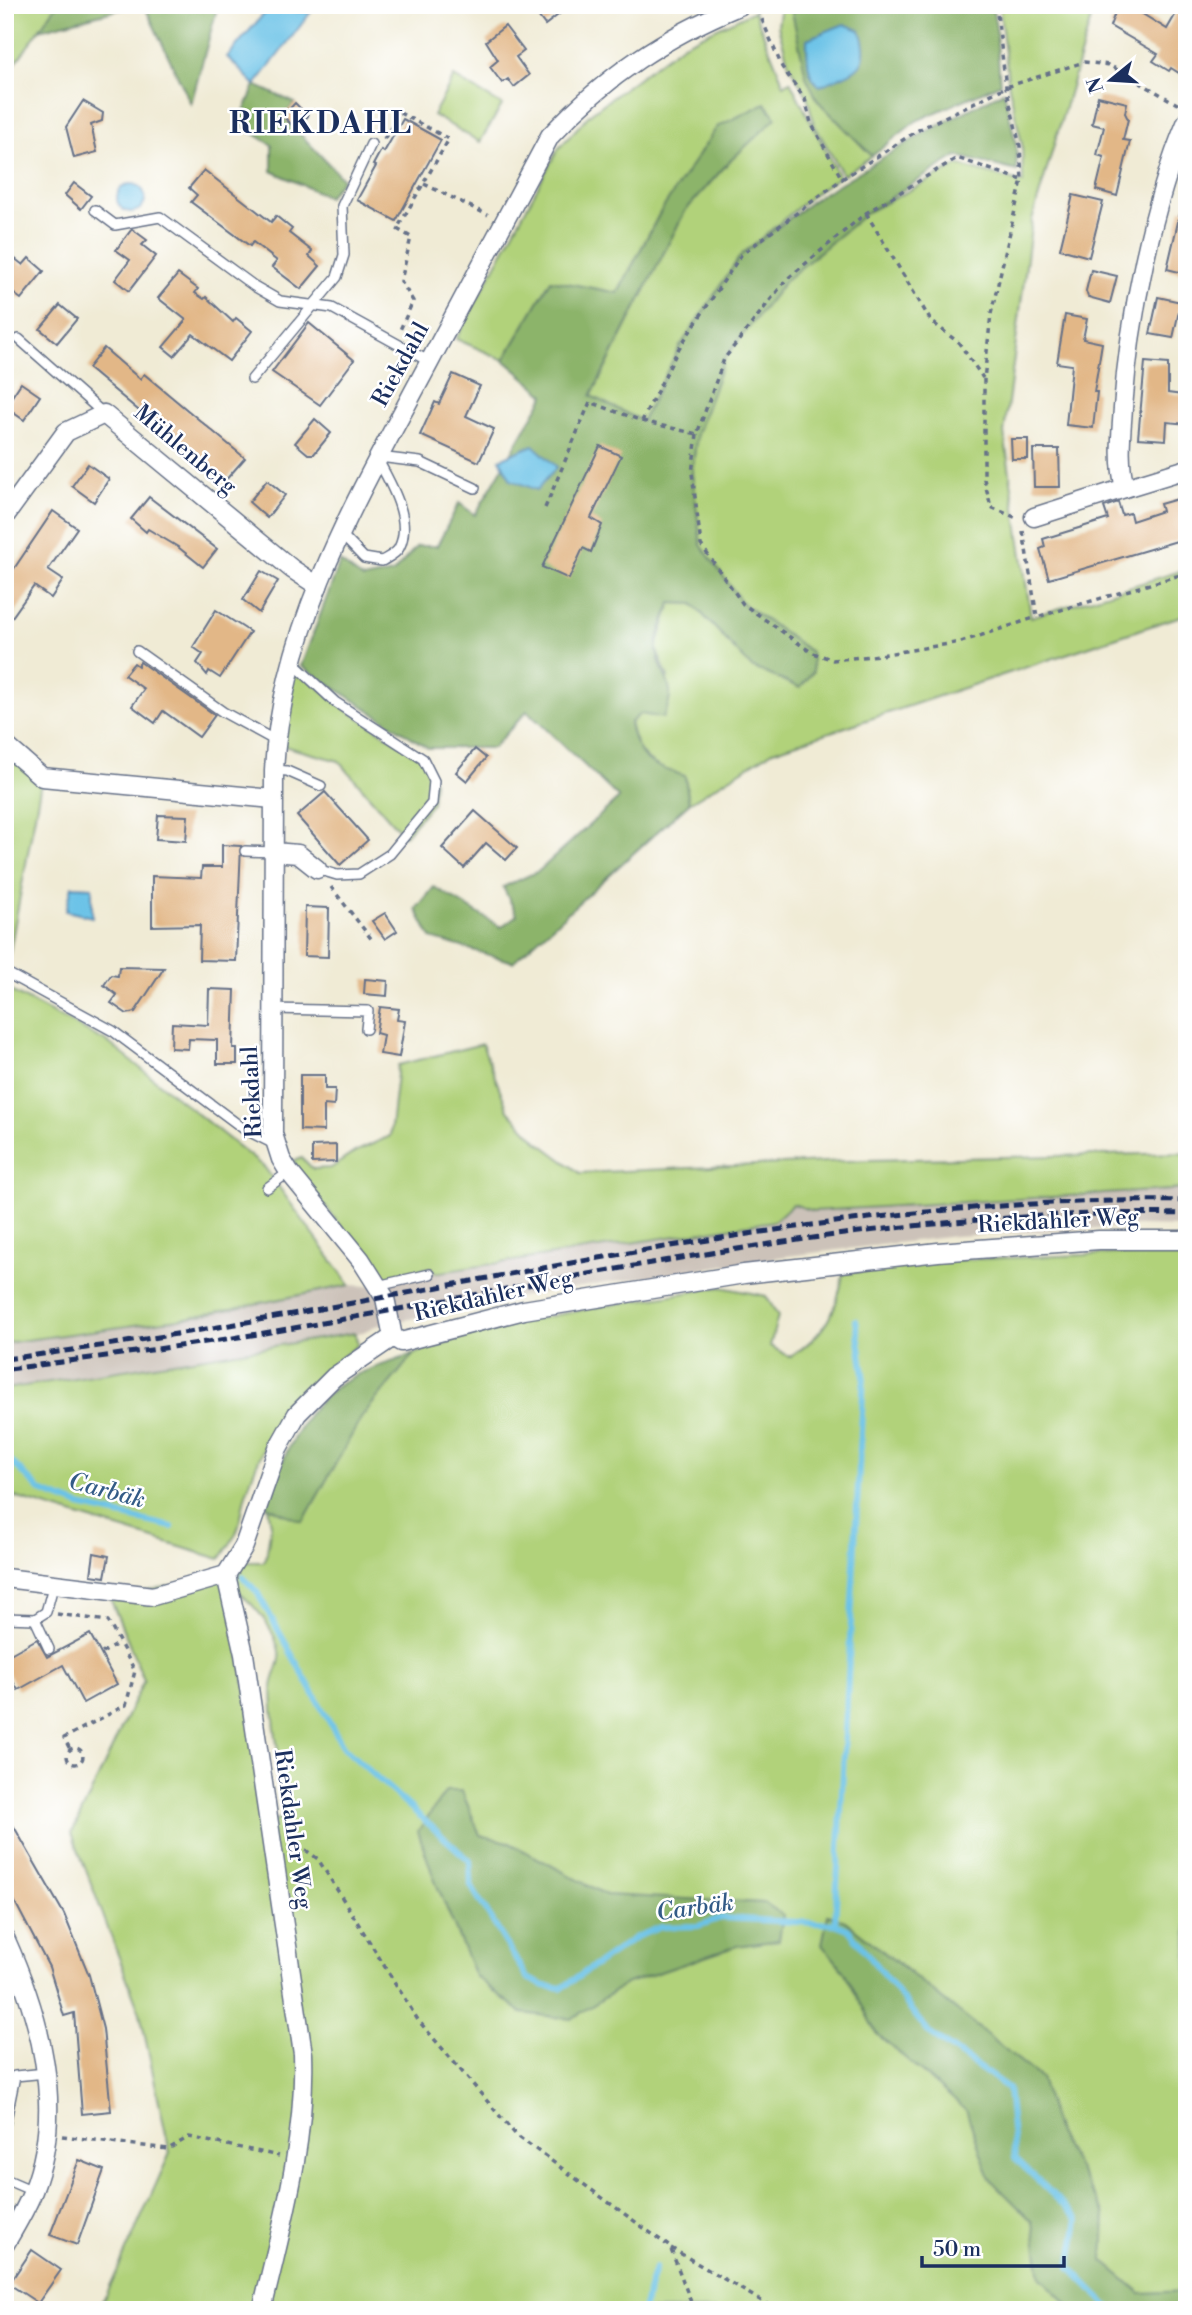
<svg xmlns="http://www.w3.org/2000/svg" width="1192" height="2315" font-family="'Libre Bodoni',serif">
<rect width="100%" height="100%" fill="#fff"/>
<filter id="ink" filterUnits="userSpaceOnUse"><feTurbulence type="fractalNoise" baseFrequency=".0143" numOctaves="2"/><feDisplacementMap in="SourceGraphic" scale="14" xChannelSelector="R" yChannelSelector="G"/><feConvolveMatrix kernelMatrix="1 2 1 2 8 2 1 2 1" color-interpolation-filters="sRGB"/></filter>
<filter id="wash" filterUnits="userSpaceOnUse"><feTurbulence type="fractalNoise" baseFrequency=".00686" numOctaves="4" result="noise"/><feDisplacementMap in="SourceGraphic" scale="28" xChannelSelector="R" yChannelSelector="G"/><feGaussianBlur stdDeviation="1.57" result="paint"/><feColorMatrix in="noise" values="0 0 0 0 0 0 0 0 0 0 0 0 0 0 0 0 0 1.4 0 .05"/><feComposite in="paint" operator="in"/></filter>
<g filter="url(#wash)">
<rect width="100%" height="100%" fill="#f0ebd5"/>
<polygon fill="#ccc2b9" points="1187,1173 1187,1227 1138,1226 956,1236 787,1256 534,1294 375,1326 363,1332 5,1389 5,1343 186,1318 350,1285 368,1286 385,1276 430,1260 438,1274 620,1236 798,1195"/>
<g fill="#b1d27a" stroke="#66806c" stroke-width="2">
<polygon points="5,5 57,5 5,78"/>
<polygon points="781,5 811,5 792,13 818,101 872,156 843,175 814,124 807,96 789,65 778,26"/>
<path d="M 999,5 L 1095,5 L 1032,220 L 1004,433 L 1031,617 L 1187,569 L 1187,614 L 773,751 L 689,803 L 685,777 C 651,765 637,761 630,722 L 668,677 L 656,649 L 671,603 L 693,604 L 751,667 L 810,651 L 743,604 L 701,545 L 692,473 L 697,434 L 724,359 L 786,280 L 866,213 L 958,165 L 1023,183 L 1022,144 L 1009,87 Z"/>
<polygon points="754,11 784,85 790,81 839,177 819,190 741,255 679,348 642,421 591,397 685,211 727,164 661,211 618,293 551,280 504,360 456,339 558,149 590,114 683,44"/>
<polygon points="454,77 502,105 480,142 433,115"/>
<polygon points="291,662 335,702 423,759 434,781 432,803 404,836 339,761 276,744"/>
<polygon points="5,745 42,777 6,972 5,972"/>
<polygon points="5,988 109,1043 265,1168 350,1285 186,1318 5,1343"/>
<polygon points="482,1044 508,1110 537,1141 580,1173 869,1160 1187,1153 1187,1189 813,1211 793,1204 774,1221 435,1273 431,1267 384,1280 301,1176 293,1161 302,1158 313,1169 331,1168 355,1152 390,1136 398,1065"/>
<path d="M 1168,1252 L 1187,1253 L 1187,2310 L 95,2310 L 107,2294 L 170,2153 L 140,2013 L 72,1833 L 144,1680 L 110,1598 L 226,1575 L 269,1821 L 289,1817 C 282,1774 273,1731 272,1688 C 272,1678 280,1667 280,1657 C 277,1631 256,1606 236,1590 L 236,1578 L 246,1562 L 263,1562 L 266,1558 L 271,1525 L 268,1506 L 353,1381 L 414,1354 L 492,1327 L 609,1305 L 721,1287 L 766,1296 L 778,1316 L 770,1346 L 790,1357 C 824,1335 837,1313 843,1274 L 926,1261 Z"/>
<path d="M 355,1333 L 358,1345 C 299,1388 268,1423 246,1494 C 242,1506 242,1520 237,1531 C 233,1541 226,1550 220,1559 L 5,1494 L 5,1389 Z"/>
</g>
<g fill="#8cb46a" stroke="#547264" stroke-width="2">
<polygon points="57,5 137,5 39,30"/>
<polygon points="144,5 218,5 191,104"/>
<polygon points="811,5 992,5 996,27 1000,84 916,121 872,156 818,101 806,77 792,12"/>
<polygon points="255,85 295,103 283,116 343,179 328,197 272,171 272,145 239,124"/>
<path d="M 1004,91 L 1016,144 L 1017,171 L 957,156 L 866,213 L 786,280 L 724,359 L 697,434 L 692,473 L 701,545 L 743,604 L 811,652 L 813,672 L 800,688 L 751,667 L 693,604 L 671,603 C 667,616 655,638 657,651 C 662,682 680,683 663,718 L 640,714 L 630,723 C 637,761 651,765 685,776 L 689,803 L 513,962 L 431,938 L 416,909 L 434,887 L 501,927 L 517,915 L 503,887 L 539,871 L 619,798 L 527,711 L 493,748 L 428,748 L 301,666 L 340,562 L 363,579 L 393,573 L 417,546 L 437,546 L 459,503 L 475,515 L 545,395 L 504,360 L 551,280 L 618,293 L 661,211 L 717,127 L 765,103 L 776,118 L 727,164 L 685,211 L 591,396 L 642,421 L 679,348 L 741,255 L 819,196 L 922,134 Z"/>
<path d="M 414,1354 L 363,1415 L 303,1522 L 266,1506 C 282,1458 303,1402 352,1377 C 371,1367 394,1362 414,1354 Z"/>
<polygon points="446,1791 462,1791 480,1835 508,1842 606,1895 765,1903 783,1915 779,1940 737,1946 628,1983 571,2019 522,2013 475,1976 433,1876 418,1831"/>
<polygon points="828,1915 845,1921 1041,2078 1057,2133 1105,2214 1103,2261 1141,2293 1187,2291 1187,2310 1074,2310 1041,2278 1033,2222 990,2179 966,2110 876,2033 844,1971 822,1944"/>
</g>
<g fill="#6ac2e7" stroke="#4278a2" stroke-width="2">
<polygon points="267,10 311,12 255,85 227,57"/>
<path d="M 844,24 L 860,30 C 874,71 852,71 820,86 C 806,77 807,54 807,39 Z"/>
<circle cx="131" cy="198" r="14"/>
<polygon points="533,445 557,467 537,490 511,480 500,459"/>
<polygon points="72,886 92,887 92,917 66,911"/>
</g>
<g fill="none" stroke-linecap="round" stroke-linejoin="round">
<g stroke="#6ac2e7" stroke-width="6">
<polyline points="5,1455 41,1491 80,1506 172,1527"/>
<polyline points="243,1577 257,1592 344,1748 470,1861 471,1886 527,1978 545,1986 562,1988 636,1937 661,1927 698,1926 721,1918 835,1924 848,1929 929,2033 1008,2088 1015,2158 1078,2219 1070,2267 1112,2310"/>
<polyline points="835,1924 864,1374 856,1320"/>
<polyline points="643,2310 655,2268"/>
</g>
</g>
<g id="blocks">
<g fill="#e2b787">
<polygon points="530,5 571,5 545,25"/>
<polygon points="1118,5 1143,5 1141,13 1167,29 1181,5 1187,5 1187,60 1179,73 1171,68 1169,71 1153,61 1158,54 1110,26"/>
<polygon points="505,26 524,51 516,57 529,75 514,87 508,79 502,83 490,67 498,60 486,41"/>
<polygon points="1098,96 1127,103 1125,113 1128,119 1123,140 1130,141 1117,196 1096,190 1104,157 1097,155 1104,127 1092,124"/>
<polygon points="83,101 103,113 102,121 91,125 97,152 74,158 66,127"/>
<polygon points="295,103 308,116 296,129 283,116"/>
<polygon points="403,119 441,140 396,221 357,200 376,166 373,165 381,150 384,152"/>
<polygon points="204,170 271,222 276,216 292,229 289,233 312,251 309,256 320,266 301,289 272,267 277,261 253,242 250,246 191,202 197,195 189,188"/>
<polygon points="74,183 91,196 81,209 65,195"/>
<polygon points="1073,195 1103,202 1089,257 1060,249"/>
<polygon points="1181,209 1187,210 1187,274 1167,269"/>
<polygon points="132,229 147,240 142,245 156,256 129,291 115,280 130,260 116,250"/>
<polygon points="5,251 23,265 29,258 44,271 21,299 5,287"/>
<polygon points="1091,270 1117,276 1110,303 1088,297 1086,291"/>
<polygon points="178,274 198,289 195,293 204,299 206,297 233,322 236,318 252,331 229,361 193,334 174,356 163,347 186,320 158,298"/>
<polygon points="1158,297 1181,302 1173,338 1150,334"/>
<polygon points="60,305 77,319 57,343 40,329"/>
<polygon points="1065,315 1087,319 1083,339 1102,343 1094,392 1097,392 1093,428 1066,425 1072,365 1057,363"/>
<polygon points="309,323 354,360 320,405 272,372"/>
<polygon points="104,348 140,379 144,374 245,458 224,482 88,368"/>
<polygon points="1145,362 1168,364 1168,393 1183,395 1182,406 1187,407 1187,424 1167,422 1166,440 1138,438"/>
<polygon points="453,374 480,386 466,416 494,429 479,462 420,435 435,402 439,404"/>
<polygon points="21,383 40,396 24,420 5,407"/>
<polygon points="315,419 331,433 314,454 308,454 295,443"/>
<polygon points="1011,439 1028,439 1028,459 1012,459"/>
<polygon points="600,446 621,456 591,518 602,525 591,552 583,548 569,579 542,567"/>
<polygon points="1033,449 1059,449 1060,487 1034,487"/>
<polygon points="88,464 109,479 94,502 72,486"/>
<polygon points="267,480 285,495 267,518 249,502"/>
<polygon points="149,497 217,549 203,567 178,547 148,529 146,532 131,519"/>
<polygon points="1181,498 1187,514 1187,538 1049,579 1040,549 1045,547 1043,539 1108,519 1104,507 1118,502 1122,515 1130,513 1132,521 1162,511 1160,504"/>
<polygon points="53,511 77,528 48,570 63,580 51,598 34,586 5,627 5,582"/>
<polygon points="261,571 278,581 259,613 243,600"/>
<polygon points="216,610 250,632 220,678 209,671 207,675 197,663 203,654 193,647"/>
<polygon points="140,662 215,715 199,737 163,711 155,723 132,706 144,689 124,675 134,663 138,666"/>
<polygon points="475,749 486,758 467,781 456,772"/>
<polygon points="325,792 368,840 340,865 297,816"/>
<polygon points="475,811 517,848 506,860 486,843 464,868 442,848"/>
<polygon points="158,815 188,816 186,841 156,839"/>
<polygon points="222,845 241,846 236,961 199,960 200,925 152,926 152,876 201,878 202,867 222,867"/>
<polygon points="305,907 329,908 328,957 304,956"/>
<polygon points="385,913 397,931 385,939 372,921"/>
<polygon points="119,967 164,968 135,1012 127,1014 111,1003 117,995 104,985 111,975 118,976"/>
<polygon points="365,979 388,981 387,996 364,994"/>
<polygon points="209,989 235,990 233,1048 237,1048 237,1064 217,1064 217,1040 189,1039 188,1049 171,1048 172,1023 208,1025"/>
<polygon points="380,1007 399,1009 397,1020 405,1021 399,1057 380,1054 383,1035 376,1033"/>
<polygon points="300,1075 325,1075 325,1089 335,1089 334,1106 324,1105 324,1131 300,1130"/>
<polygon points="336,1145 336,1162 312,1163 312,1146"/>
<polygon points="94,1553 109,1556 105,1577 91,1575"/>
<polygon points="90,1634 117,1684 83,1703 63,1665 18,1690 5,1668 5,1657 37,1639 47,1657"/>
<polygon points="5,1811 64,1914 89,1975 103,2029 111,2111 82,2114 74,2013 64,2016 49,1967 5,1883"/>
<polygon points="79,2160 104,2170 77,2245 50,2235"/>
<polygon points="32,2250 61,2270 38,2303 9,2284"/>
</g>
</g>
</g>
<g filter="url(#ink)">
<use href="#blocks" fill-opacity="0" stroke="#667188" stroke-width="2"/>
<g fill="none" stroke-linecap="round" stroke-linejoin="round">
<g stroke="#667188" stroke-width="12">
<g id="lane">
<polyline points="95,210 115,225 160,217 254,286 280,301 332,308 430,362"/>
<polyline points="19,339 104,414"/>
<polyline points="252,379 337,277 344,255 342,206 371,144"/>
<polyline points="379,457 420,462 475,488"/>
<path d="M 342,535 L 364,558 L 382,561 C 388,557 396,554 399,548 C 413,521 391,484 378,460"/>
<polyline points="137,651 223,712 276,741"/>
<polyline points="293,663 335,702 423,759 434,781 432,803 390,854 359,874 337,875 317,869"/>
<polyline points="274,770 287,771 321,786"/>
<polyline points="245,851 273,852"/>
<polyline points="5,972 113,1031 244,1129 274,1144"/>
<polyline points="272,1009 368,1011 366,1029"/>
<polyline points="267,1188 289,1172"/>
<polyline points="377,1286 430,1274"/>
<polyline points="5,1618 35,1619 46,1612 54,1583"/>
<polyline points="35,1619 49,1649"/>
<polyline points="5,2125 15,2076 46,2073"/>
<polyline points="5,2179 33,2191"/>
</g>
</g>
<g stroke="#667188" stroke-width="21">
<g id="street">
<polyline points="1125,488 1187,469"/>
<polyline points="5,516 66,432 104,414 292,569 318,586"/>
<path d="M 1034,517 L 1125,488 C 1118,461 1121,436 1123,408 C 1129,319 1152,204 1187,121"/>
<polyline points="5,745 42,777 273,799"/>
<polyline points="273,852 298,854 317,869"/>
<path d="M 393,1337 L 385,1298 L 361,1260 L 289,1172 L 281,1159 L 273,1134 L 274,770 C 282,622 362,489 430,361 C 470,286 510,211 550,136 C 607,75 664,37 741,5"/>
<polyline points="393,1337 401,1342 524,1310 744,1274 938,1252 1099,1240 1187,1240"/>
<polyline points="5,1578 153,1596 226,1575"/>
<path d="M 5,1938 C 40,2016 66,2108 33,2191 C 26,2209 15,2227 5,2244"/>
<path d="M 262,2310 C 282,2225 306,2142 303,2054 L 244,1654 L 226,1575 L 244,1546 L 278,1448 L 297,1414 L 334,1377 L 393,1337"/>
</g>
</g>
<g stroke="#667188" stroke-width="3.5" stroke-dasharray="5 5" stroke-linecap="butt">
<polyline points="996,5 1006,87 1020,146 1022,180 991,314 984,380 984,479 991,507 1019,519"/>
<polyline points="758,10 782,67 805,99 811,123 842,179 920,129 1006,87 1084,62 1109,65 1179,105"/>
<polyline points="384,139 400,113 449,139 397,229 411,237 401,281 413,301 400,330"/>
<polyline points="424,184 488,215"/>
<polyline points="866,213 931,321 959,343 983,378"/>
<polyline points="642,421 697,434 724,359 786,280 866,213 957,158 1022,180"/>
<polyline points="697,434 692,473 701,545 743,604 811,652 833,660 880,655 961,642 1037,617"/>
<polyline points="545,508 590,402 642,421 679,348 741,255 842,179"/>
<polyline points="1023,531 1037,617 1187,573"/>
<polyline points="331,887 373,941"/>
<polyline points="57,1614 108,1621 135,1671 126,1705 64,1738 70,1749"/>
<polyline points="102,1653 119,1643"/>
<circle cx="75" cy="1756" r="8"/>
<polyline points="289,1838 318,1859 418,2020 516,2135 670,2247 694,2310"/>
<polyline points="62,2136 168,2149 189,2137 279,2156"/>
<polyline points="671,2248 777,2310"/>
</g>
<use href="#lane" stroke="#fff" stroke-width="9"/>
<use href="#street" stroke="#fff" stroke-width="18"/>
<g stroke="#1b2f5e" stroke-width="5" stroke-dasharray="10 5" stroke-linecap="butt">
<path d="M 5,1359 C 399,1310 787,1194 1187,1201"/>
<path d="M 9,1369 C 113,1355 218,1342 322,1323 C 607,1272 895,1207 1187,1214"/>
</g>
</g>
</g>
<g text-anchor="middle" stroke-width="5" stroke-linejoin="round" paint-order="stroke">
<g font-size="23" fill="#1b2f5e" stroke="#fff">
<text transform="translate(400 364) rotate(-61)" y="8">Riekdahl</text>
<text transform="translate(186 449) rotate(40)" y="8">Mühlenberg</text>
<text transform="translate(251 1092) rotate(-93)" y="8">Riekdahl</text>
<text transform="translate(1058 1220) rotate(-3)" y="8">Riekdahler Weg</text>
<text transform="translate(493 1295) rotate(-13)" y="8">Riekdahler Weg</text>
<text transform="translate(294 1829) rotate(82)" y="8">Riekdahler Weg</text>
</g>
<g font-size="24" font-style="italic" fill="#335b87" stroke="#fff">
<text transform="translate(107 1490) rotate(15)" y="8">Carbäk</text>
<text transform="translate(695 1907) rotate(-8)" y="8">Carbäk</text>
</g>
<g font-size="30" font-weight="bold" letter-spacing="2" fill="#1b2f5e" stroke="#fff">
<text x="321" y="133">RIEKDAHL</text>
</g>
</g>
<rect width="1192" height="2315" fill="none" stroke="#fff" stroke-width="28"/>
<g transform="translate(1111 80) rotate(252)" stroke="#ffffff" stroke-width="5" paint-order="stroke">
<path d="M0-5L12 26L0 18L-12 26Z" fill="#1b2f5e"/>
<text y="-10" font-size="19" font-weight="bold" text-anchor="middle" fill="#1b2f5e">N</text>
</g>
<path d="M922 2256v10h142v-10" fill="none" stroke="#1b2f5e" stroke-width="3.5"/>
<text x="933" y="2256" font-size="21" fill="#1b2f5e" stroke="#ffffff" stroke-width="5" paint-order="stroke">50 m</text>
</svg>
